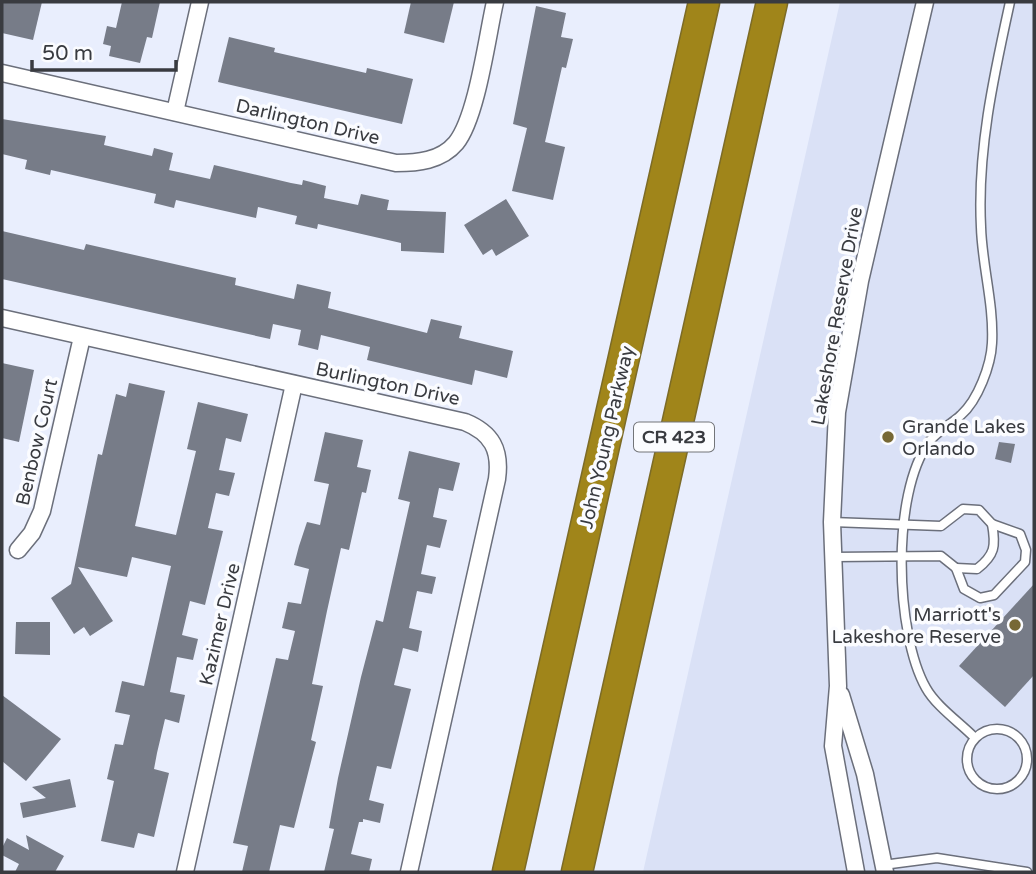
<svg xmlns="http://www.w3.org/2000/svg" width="1036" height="874" font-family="'Varela Round',sans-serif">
<rect width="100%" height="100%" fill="#e9eefd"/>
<polygon fill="#dae1f6" points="840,2 1034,2 1034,872 643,872"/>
<g fill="#777c88">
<polygon points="2,2 42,2 33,40 2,33"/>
<polygon points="122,2 160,2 152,38 147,37 140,63 109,56 111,46 103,44 107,26 116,28"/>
<polygon points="411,2 454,2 444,43 404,33"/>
<polygon points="536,6 566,13 561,37 573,39 566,68 562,67 545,142 565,147 553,200 512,191 527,128 513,124"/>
<polygon points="229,37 275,48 274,52 366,73 367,68 413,79 402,124 218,82"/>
<polygon points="2,119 106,136 104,145 152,156 154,148 173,153 169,170 210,179 214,165 291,183 302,185 303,180 326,186 324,198 358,205 361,194 389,200 387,210 446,212 444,253 401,251 401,243 318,224 317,229 295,224 297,216 258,207 256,218 176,200 174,208 154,203 156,194 51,170 50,175 25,169 27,160 2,154"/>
<polygon points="506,199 529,236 496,256 492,249 483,255 464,225"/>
<polygon points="2,231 84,250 86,244 236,278 235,285 294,299 297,284 331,292 328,308 427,333 431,319 462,326 459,338 513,351 507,378 475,370 472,385 367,360 370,347 321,335 318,350 298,345 301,330 273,324 270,339 2,279"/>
<polygon points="2,363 34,370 19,442 2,438"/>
<polygon points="129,383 165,391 135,526 176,535 196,451 187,449 198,402 248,414 241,442 226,438 219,470 235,473 229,496 216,493 208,528 223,531 205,605 190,601 182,635 198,639 193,660 177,657 170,692 185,695 179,723 165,719 157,753 154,769 169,773 154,837 138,833 134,848 101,841 114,781 107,779 115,744 123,745 130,715 115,712 122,681 144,686 171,566 132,557 127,577 78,567 113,621 90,636 84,627 74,634 51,598 71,584 98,454 102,455 116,394 126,397"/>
<polygon points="325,432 363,440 357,467 371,470 366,493 362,492 349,550 341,548 327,611 312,684 323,686 311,740 316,742 294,828 280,825 269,872 242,872 248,846 233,843 276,658 288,660 295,631 282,628 288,602 301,604 309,569 294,565 299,546 307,522 320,525 329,484 314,481"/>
<polygon points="999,442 1015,444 1011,463 995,459"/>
<polygon points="409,451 460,463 453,491 439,488 433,517 447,520 440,548 427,545 421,574 436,577 432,594 417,591 409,628 422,631 418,652 403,648 394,685 411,689 391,769 377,766 369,800 384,804 380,823 363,819 363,822 359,822 351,854 372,859 369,872 324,872 334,829 329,828 338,778 361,677 376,620 383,622 410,502 398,499"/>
<polygon points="1034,584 1034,675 1005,707 959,666"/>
<polygon points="16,622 50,622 50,655 15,654"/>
<polygon points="2,695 61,739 26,781 2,761"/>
<polygon points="70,779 76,807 23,818 20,803 46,798 32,787"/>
<polygon points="26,835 64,856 55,872 15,872 19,864 2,855 2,848 7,838 29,850"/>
</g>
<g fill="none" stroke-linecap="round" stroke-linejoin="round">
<g stroke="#6b6f7b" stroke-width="11">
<g id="lane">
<polyline points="832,522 941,526 963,509 979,510 992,524 1020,534 1026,550 1025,562 994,595 980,598 964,589 956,568 941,556 833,557"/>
<path d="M 956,568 L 977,569 C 995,555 996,546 992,524"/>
<circle cx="997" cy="759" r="30"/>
<path d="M 974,737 C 959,722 936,706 926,688 C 895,633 891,494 929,442 C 937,431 952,424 961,415 C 978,400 991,365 992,343 C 994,304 982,265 981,227 C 977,151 994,75 1010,2"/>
<polyline points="883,865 937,858 1027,872"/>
</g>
</g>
<g stroke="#6b6f7b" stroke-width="19">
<g id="street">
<path d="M 2,73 L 396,163 C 417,163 441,161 456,143 C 477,117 487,37 495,2"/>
<polyline points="175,112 200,2"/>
<path d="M 2,318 L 465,422 C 492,433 501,450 497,479 L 409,872"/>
<polyline points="18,550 32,533 42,511 82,337"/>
<polyline points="841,695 865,774 885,872"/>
<polyline points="185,872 294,384"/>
<polyline points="856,872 833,746 838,686 832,522 837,412 860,281 925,2"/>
</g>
</g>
<g stroke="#7c6b27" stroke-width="33">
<g id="highway">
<polyline points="508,872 704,2"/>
<polyline points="577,872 772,2"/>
</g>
</g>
<use href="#lane" stroke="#fff" stroke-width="8"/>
<use href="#street" stroke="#fff" stroke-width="16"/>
<use href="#highway" stroke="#a0851a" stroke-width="30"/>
</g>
<g fill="#776835" stroke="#fbfcff" stroke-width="2.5">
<circle cx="888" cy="437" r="7"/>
<circle cx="1015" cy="625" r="7"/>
</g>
<g text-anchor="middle" stroke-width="7" stroke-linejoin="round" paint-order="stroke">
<rect fill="#fbfcff" stroke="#737579" stroke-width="2" x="634" y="422.5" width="80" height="29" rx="5"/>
<g font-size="18" font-weight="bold" fill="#393b40">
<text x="674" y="443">CR 423</text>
</g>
<g font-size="19" fill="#393b40" stroke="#fbfcff">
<text transform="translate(308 121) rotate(13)" y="7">Darlington Drive</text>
<text transform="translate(836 316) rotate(-80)" y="7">Lakeshore Reserve Drive</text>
<text transform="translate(388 383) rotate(12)" y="7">Burlington Drive</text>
<text transform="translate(606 437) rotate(-77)" y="7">John Young Parkway</text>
<text transform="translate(36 442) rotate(-77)" y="7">Benbow Court</text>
<text transform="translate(219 624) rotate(-77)" y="7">Kazimer Drive</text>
</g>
<g font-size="19" fill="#393b40" stroke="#fbfcff" text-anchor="start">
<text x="902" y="433">Grande Lakes<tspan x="902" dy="22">Orlando</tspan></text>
<text x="1001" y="621" text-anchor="end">Marriott's<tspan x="1001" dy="22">Lakeshore Reserve</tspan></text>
</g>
</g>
<rect width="1036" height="874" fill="none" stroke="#393b40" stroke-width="7"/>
<path d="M32 60v10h144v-10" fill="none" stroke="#393b40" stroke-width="3.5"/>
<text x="42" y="60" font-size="21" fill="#393b40" stroke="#fbfcff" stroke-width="5" paint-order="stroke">50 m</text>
</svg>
